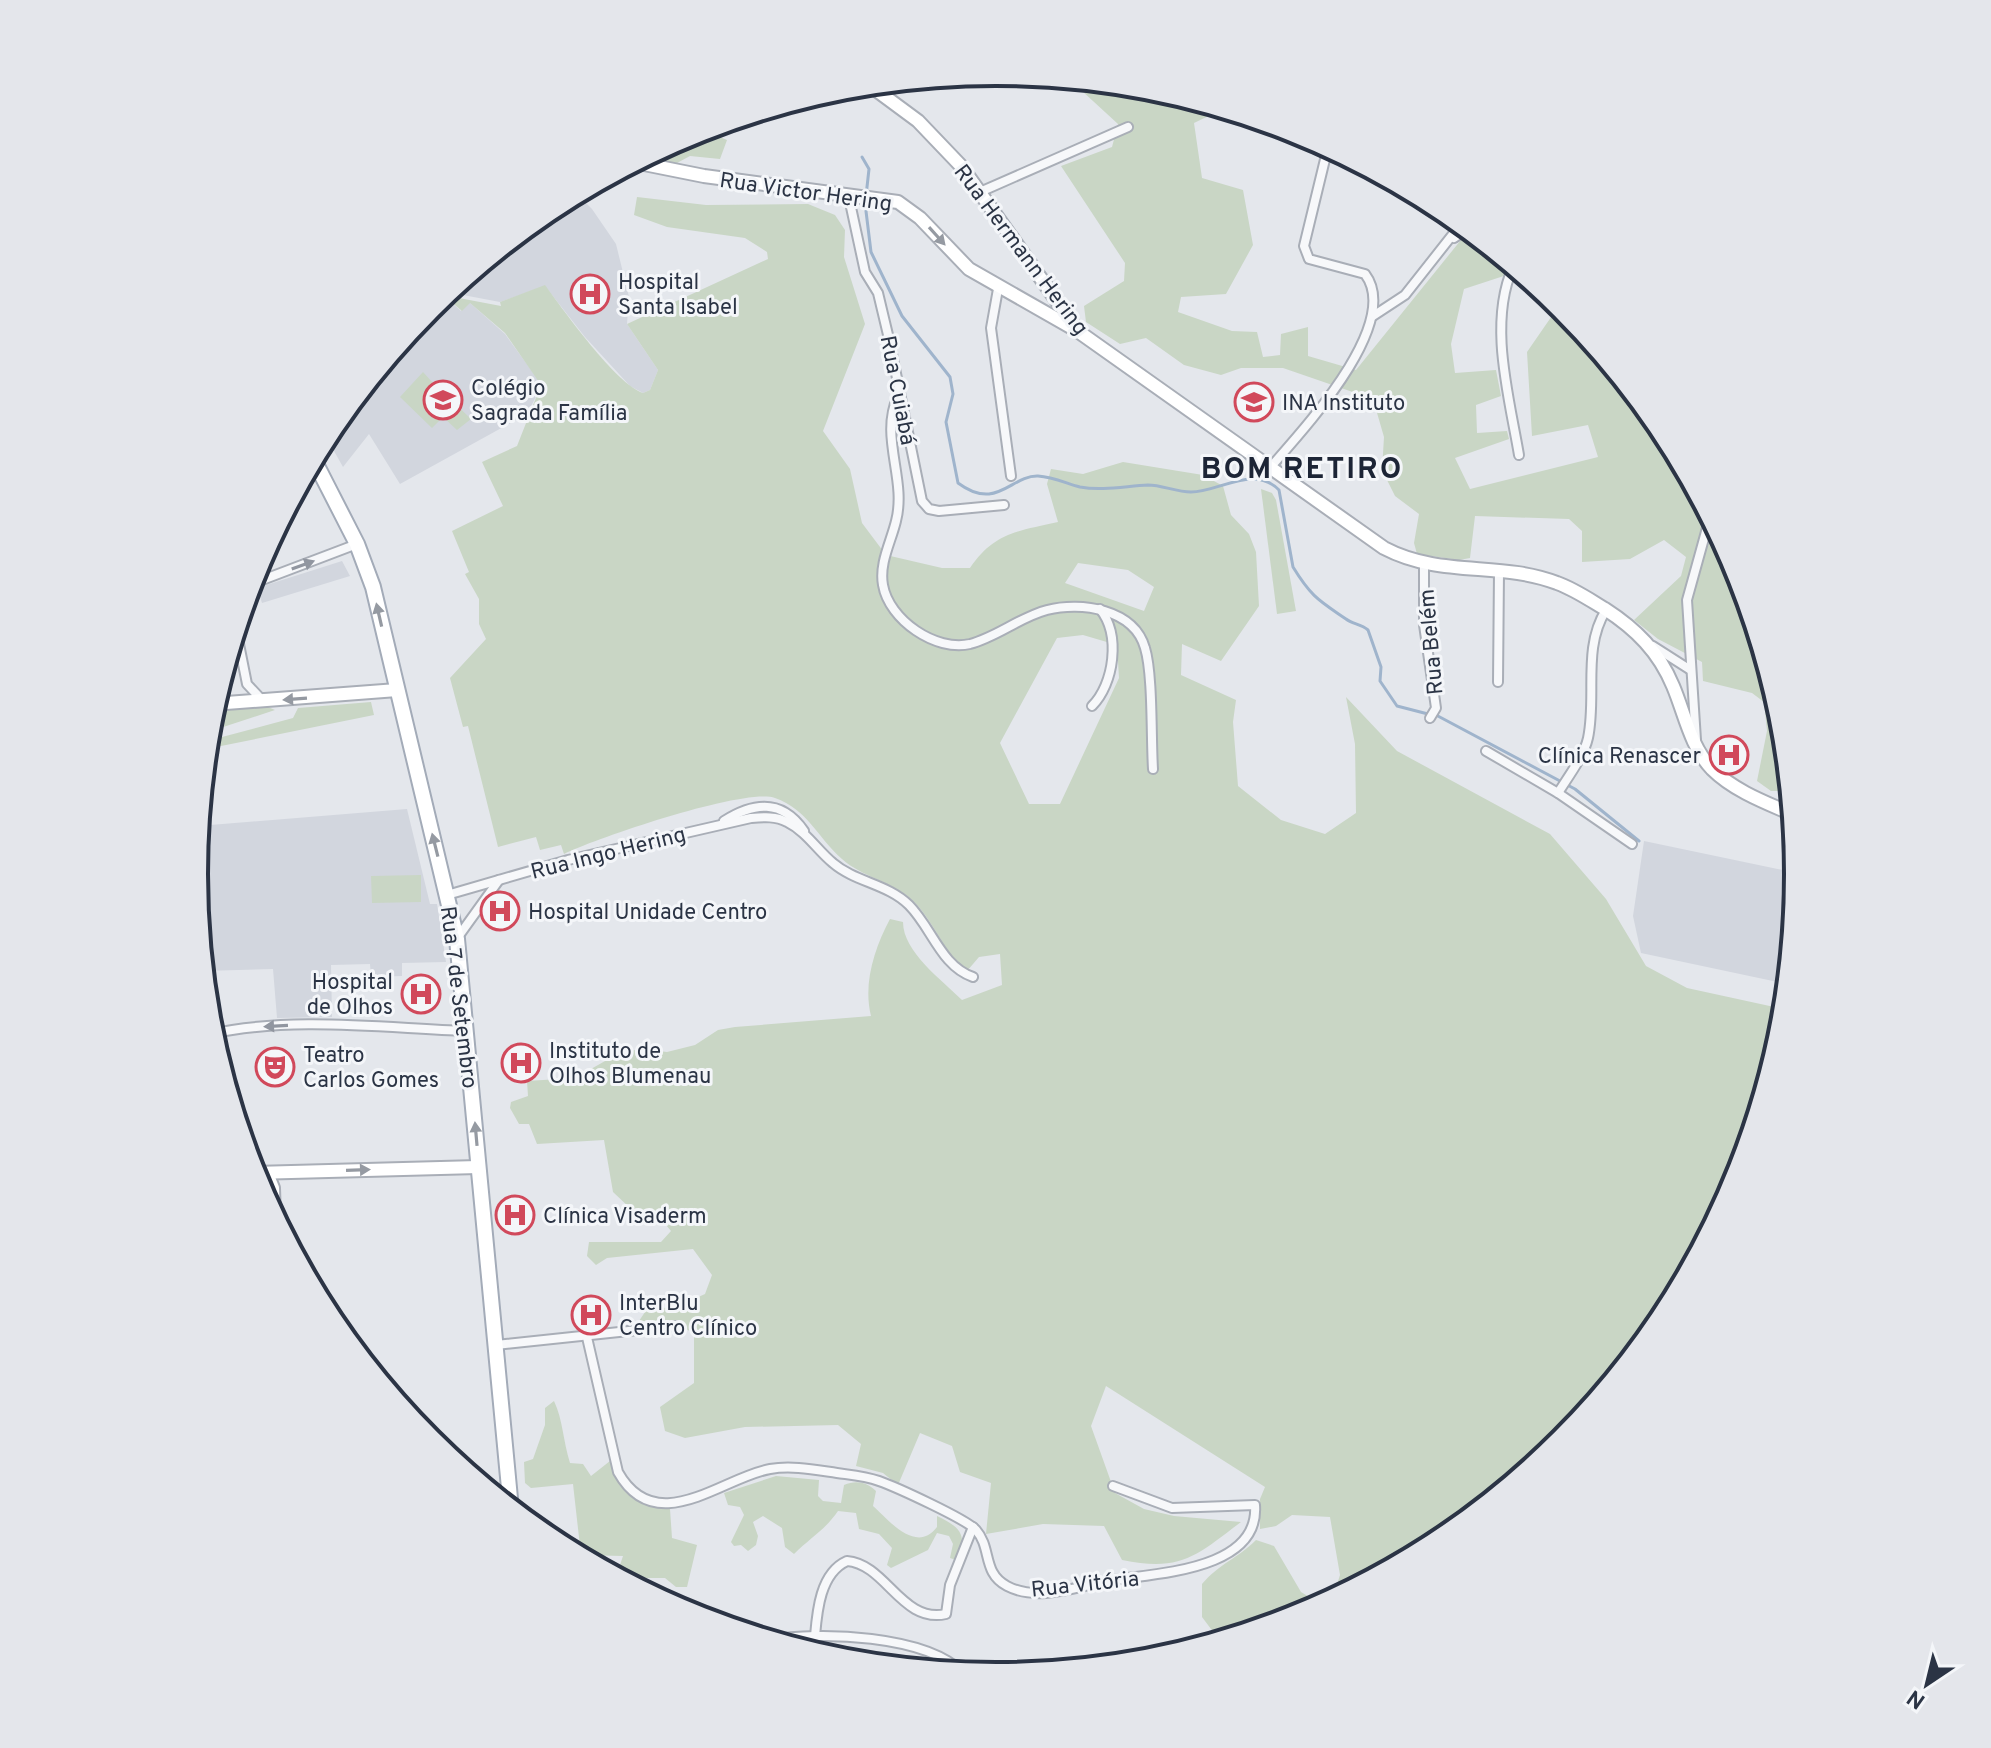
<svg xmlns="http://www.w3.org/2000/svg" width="1991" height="1748" font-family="Overpass,sans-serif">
<rect width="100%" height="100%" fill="#e4e7ec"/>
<g fill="#d2d6de">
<polygon points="576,193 592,209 616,244 629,297 627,324 658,370 650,390 643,393 630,386 585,337 545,286 500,302 447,292 550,207"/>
<polygon points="443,295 461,311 469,302 505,334 542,385 527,414 400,484 369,434 343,467 325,435 329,428 429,307"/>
<polygon points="342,561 350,576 262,603 257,588"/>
<polygon points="407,809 430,904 437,904 446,962 402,963 402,976 371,977 370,964 331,965 332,1017 277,1018 273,969 203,971 194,874 198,826"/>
<polygon points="1644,841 1797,873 1787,984 1641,953 1633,916"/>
</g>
<g fill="#c9d6c5" fill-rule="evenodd">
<polygon points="1069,79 1152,88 1223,109 1194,123 1202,178 1243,190 1253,245 1226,294 1181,297 1178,312 1232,331 1257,332 1263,357 1280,355 1281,334 1308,327 1308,356 1356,370 1469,230 1519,271 1464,289 1451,344 1455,373 1496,370 1501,396 1476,405 1477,433 1507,431 1509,439 1455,458 1470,489 1598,457 1588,425 1532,436 1527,352 1556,310 1556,302 1563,307 1663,429 1737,568 1782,718 1789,791 1771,791 1757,781 1767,731 1764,702 1752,693 1703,681 1702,662 1658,639 1634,620 1681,576 1686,557 1664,540 1630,559 1582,562 1582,531 1569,519 1475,516 1470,558 1459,560 1417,554 1414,543 1419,514 1395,496 1382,470 1384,437 1373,399 1283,368 1241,368 1221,375 1184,365 1146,338 1120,344 1086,322 1084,306 1124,281 1125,263 1061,166 1112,147 1118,124"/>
<polygon points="701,129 727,140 720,159 690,156 677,163 643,158"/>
<path d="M 637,197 L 706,205 L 808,204 L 835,215 L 845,230 L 844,257 L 865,324 L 823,431 L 850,469 L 862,523 L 886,555 L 942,568 L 970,568 C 994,532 1019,531 1058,522 L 1047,484 L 1051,469 L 1083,474 L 1123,462 L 1203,475 L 1223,486 L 1231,515 L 1249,534 L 1256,552 L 1259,606 L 1221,661 L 1182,644 L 1181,675 L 1236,700 L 1233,722 L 1238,786 L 1281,820 L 1325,834 L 1356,813 L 1355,744 L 1346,697 L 1397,751 L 1550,834 L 1606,899 L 1646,966 L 1687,988 L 1784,1009 L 1782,1031 L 1736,1181 L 1662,1320 L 1562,1441 L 1441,1541 L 1302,1615 L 1258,1628 L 1256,1623 L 1226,1628 L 1217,1637 L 1202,1617 L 1202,1584 C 1219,1564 1238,1558 1256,1540 L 1274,1546 L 1301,1592 L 1316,1601 L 1334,1594 L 1340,1575 L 1330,1517 L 1292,1515 L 1276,1526 L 1260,1529 L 1260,1499 L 1265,1487 L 1106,1386 L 1091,1426 L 1115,1493 L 1144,1509 L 1174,1516 L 1241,1522 C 1196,1556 1181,1572 1122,1560 L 1104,1526 L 1043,1524 L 986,1534 L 991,1483 L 960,1472 L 952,1446 L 920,1433 L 898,1485 L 883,1473 L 856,1466 L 861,1444 L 838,1425 L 745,1427 L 685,1438 L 665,1431 L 660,1407 L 694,1383 L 694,1334 L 674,1321 L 639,1321 L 647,1309 L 676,1307 L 705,1294 L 712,1275 L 693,1249 L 607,1258 L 596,1265 L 587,1256 L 589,1242 L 661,1242 L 671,1231 L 656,1213 L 631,1209 L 613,1192 L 604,1140 L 537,1144 L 529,1124 L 519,1124 L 510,1108 L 511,1102 L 528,1096 L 527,1081 L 575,1078 L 621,1052 L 643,1049 L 667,1052 L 695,1045 L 718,1030 L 735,1027 L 871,1016 C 863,984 874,949 890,919 L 903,922 C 903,952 942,980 962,1000 L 1002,985 L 1000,954 L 979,957 L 967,971 C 942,951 934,920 911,899 C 891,881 862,877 842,859 C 818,838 807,809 775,798 C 746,787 596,838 564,854 L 561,845 L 540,850 L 536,837 L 498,847 L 468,726 L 463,727 L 450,678 L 486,639 L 479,624 L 479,599 L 465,574 L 469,572 L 452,531 L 503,506 L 482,462 L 517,446 L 541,385 L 505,333 L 470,303 L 462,311 L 443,295 L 501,306 L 500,302 L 545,285 C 564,311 616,384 643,393 L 650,390 L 658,370 L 627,324 L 768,259 L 767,252 L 745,238 L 667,227 L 634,215 ZM 1078,563 L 1128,570 L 1154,587 L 1144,611 L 1065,583 ZM 1083,635 L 1117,645 L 1119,678 L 1060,804 L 1029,804 L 1000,743 L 1057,638 Z"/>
<polygon points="423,372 433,383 426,391 435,399 443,392 471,419 457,430 443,417 432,428 400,397"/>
<polygon points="1261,489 1272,493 1276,500 1296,611 1277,614"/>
<polygon points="371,702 374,715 206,749 207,741 293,718 298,708"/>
<polygon points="268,707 275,710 208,732 211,711"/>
<polygon points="421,875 421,902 372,903 371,876"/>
<path d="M 554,1401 C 563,1420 563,1441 570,1463 L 583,1464 L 591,1476 L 610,1461 C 621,1493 637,1504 670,1509 L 672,1538 L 697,1545 L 687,1587 L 676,1587 L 665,1578 L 646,1578 L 619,1568 L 623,1556 L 581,1555 L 573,1484 L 531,1488 L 525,1483 L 524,1462 L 533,1459 L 545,1425 L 545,1408 Z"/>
<path d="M 776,1476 L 819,1480 L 818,1496 L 823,1501 L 841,1503 L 844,1485 C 856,1480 867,1482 876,1491 L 873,1506 C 888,1519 916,1555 937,1527 L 937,1516 C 960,1527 969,1535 956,1560 L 950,1558 L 953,1544 L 949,1536 L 937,1533 L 928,1550 L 891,1568 L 887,1565 L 892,1548 L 879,1534 L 859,1529 L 856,1513 L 838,1511 C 825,1530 810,1538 794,1554 L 785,1547 L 782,1528 L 763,1516 L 753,1522 L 758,1536 L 756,1545 L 748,1551 L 741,1545 L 734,1546 L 731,1542 L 744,1515 L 740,1507 L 728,1505 L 724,1493 Z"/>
</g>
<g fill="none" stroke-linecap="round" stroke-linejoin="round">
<g stroke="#9fb4cc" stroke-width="3">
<polyline points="862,157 869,169 866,196"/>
<path d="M 865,203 L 871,252 L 902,316 L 950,377 L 953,394 L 946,422 L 958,483 C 997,512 1011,475 1038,476 C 1054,477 1065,483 1080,487 C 1102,491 1126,486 1148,485 C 1162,485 1176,492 1191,492 C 1219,492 1254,464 1279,490 L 1293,567 C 1312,598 1320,601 1346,619 C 1352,624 1361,624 1368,630 L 1381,667 L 1380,681 L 1397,706 L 1428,714"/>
<polyline points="1436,715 1575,789 1639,841"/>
</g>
<g stroke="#a9aeb7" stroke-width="12">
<g id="street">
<polyline points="980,192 1128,127"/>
<polyline points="849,198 865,272 878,293 889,339 922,501 929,509 939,511 1004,505"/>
<polyline points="1454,238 1467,229"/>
<path d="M 1513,267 C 1488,323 1509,396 1519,455"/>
<polyline points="998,289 991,328 1011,476"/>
<polyline points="1373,316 1405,295 1461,224"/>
<path d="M 898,396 C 879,437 907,479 896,521 C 891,542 879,563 883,585 C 889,620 936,652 970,644 C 997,637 1020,617 1047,610 C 1081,601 1134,609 1145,648 C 1153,674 1151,738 1153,769"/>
<path d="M 1269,469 C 1301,432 1403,324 1365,274 L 1309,259 L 1304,246 L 1328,147"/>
<polyline points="302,479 320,471"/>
<polyline points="1424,565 1424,625 1436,708 1430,718"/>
<polyline points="249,585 357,544"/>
<polyline points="236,629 247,684 263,701"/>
<polyline points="1653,646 1689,669"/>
<polyline points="1498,682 1499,572"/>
<path d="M 1092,706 C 1114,684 1121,635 1100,609"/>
<polyline points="1696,740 1687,600 1710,517"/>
<polyline points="1486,751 1558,793 1632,844"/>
<path d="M 1558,793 C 1568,777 1584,756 1588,738 C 1597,696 1582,648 1606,610"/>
<path d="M 724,821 C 754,802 782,799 804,831"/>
<path d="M 447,895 L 568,860 L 751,818 C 764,817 776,816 787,822 C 807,832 817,850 833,863 C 855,882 888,884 909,905 C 932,928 941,966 973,977"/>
<polyline points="458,937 499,880"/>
<path d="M 210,1034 C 293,1016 382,1028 466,1031"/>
<path d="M 586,1333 L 618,1472 C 656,1540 723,1477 770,1469 C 792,1465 816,1470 837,1473 C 851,1475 865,1476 879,1481 C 896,1487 966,1519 976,1530 C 992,1548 982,1573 1007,1586 C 1039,1603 1081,1585 1114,1580 C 1157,1573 1260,1570 1255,1505 L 1172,1508 L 1113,1486"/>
<polyline points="496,1345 676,1326"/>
<path d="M 815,1636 C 817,1612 820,1573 847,1561 C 886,1564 902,1624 946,1614 L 950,1585 L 973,1527"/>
<path d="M 770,1640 C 819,1631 927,1635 963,1673"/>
</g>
</g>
<g stroke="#a9aeb7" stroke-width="16">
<g id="secondary">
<path d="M 868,84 L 918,121 L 961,166 L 1079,332 L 1384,548 C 1441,578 1500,561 1557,583 C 1574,589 1590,600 1605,609 C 1636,629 1659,652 1673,686 C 1685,714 1690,746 1712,769 C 1733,790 1764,802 1792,814"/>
<polyline points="634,162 704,176 898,202 920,218 969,269 1076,330"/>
<polyline points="213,704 397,690"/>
<polyline points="252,1173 478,1167"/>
<polyline points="267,1173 273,1188 274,1218"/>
</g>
</g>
<g stroke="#a3abb8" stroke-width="18">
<polyline id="primary" points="313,458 357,544 373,587 457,939 511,1509"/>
</g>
<use href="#street" stroke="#f7f8fa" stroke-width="8"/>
<use href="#secondary" stroke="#fff" stroke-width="12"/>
<use href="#primary" stroke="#fff" stroke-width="14"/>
</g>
<defs><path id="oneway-solid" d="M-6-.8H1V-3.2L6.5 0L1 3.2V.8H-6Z" transform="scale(2)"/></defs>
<g fill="#959aa2">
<use href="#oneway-solid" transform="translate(937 236) rotate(48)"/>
<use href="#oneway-solid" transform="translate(379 615) rotate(-103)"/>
<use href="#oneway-solid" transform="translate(295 699) rotate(176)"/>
<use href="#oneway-solid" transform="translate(435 845) rotate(-104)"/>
<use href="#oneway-solid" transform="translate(476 1134) rotate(-95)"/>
<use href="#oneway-solid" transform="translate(358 1170) rotate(-2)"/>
</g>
<g fill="#9196a0">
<use href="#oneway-solid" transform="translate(303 565) rotate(-20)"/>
<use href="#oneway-solid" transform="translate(276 1026) rotate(177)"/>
</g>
<defs>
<g id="hospital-ring" transform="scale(2)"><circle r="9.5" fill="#f4f6f9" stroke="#d1495b" stroke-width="1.5"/><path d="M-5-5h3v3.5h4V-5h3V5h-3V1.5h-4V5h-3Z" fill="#d1495b"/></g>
<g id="school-ring" transform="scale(2)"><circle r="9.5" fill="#f4f6f9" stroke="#d1495b" stroke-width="1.5"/><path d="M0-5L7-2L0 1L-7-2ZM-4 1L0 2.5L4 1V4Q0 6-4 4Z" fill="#d1495b"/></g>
<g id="university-ring" transform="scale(2)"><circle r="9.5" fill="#f4f6f9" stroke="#d1495b" stroke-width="1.5"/><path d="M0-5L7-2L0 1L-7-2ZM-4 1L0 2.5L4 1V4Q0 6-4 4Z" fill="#d1495b"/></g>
<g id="theatre-ring" transform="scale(2)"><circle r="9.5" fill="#f4f6f9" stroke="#d1495b" stroke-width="1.5"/><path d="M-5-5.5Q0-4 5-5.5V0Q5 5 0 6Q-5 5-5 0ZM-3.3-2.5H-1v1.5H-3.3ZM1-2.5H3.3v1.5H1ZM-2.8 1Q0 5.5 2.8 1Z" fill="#d1495b"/></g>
</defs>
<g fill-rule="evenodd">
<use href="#hospital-ring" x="590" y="294"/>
<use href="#school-ring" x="443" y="400"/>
<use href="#university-ring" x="1254" y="402"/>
<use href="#hospital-ring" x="1729" y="755"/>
<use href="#hospital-ring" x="500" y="911"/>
<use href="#hospital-ring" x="421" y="994"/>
<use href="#hospital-ring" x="521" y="1063"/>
<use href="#theatre-ring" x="275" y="1067"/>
<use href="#hospital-ring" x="515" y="1215"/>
<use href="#hospital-ring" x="591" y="1315"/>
</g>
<g text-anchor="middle" stroke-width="6" stroke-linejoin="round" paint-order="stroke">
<g font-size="22" fill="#2b3445" stroke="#f4f6f9">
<text transform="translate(806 191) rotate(8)" y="8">Rua Victor Hering</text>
<text transform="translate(1022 249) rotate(53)" y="8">Rua Hermann Hering</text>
<text transform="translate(899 390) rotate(79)" y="8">Rua Cuiabá</text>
<text transform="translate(1430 642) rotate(-95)" y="8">Rua Belém</text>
<text transform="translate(608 852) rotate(-14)" y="8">Rua Ingo Hering</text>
<text transform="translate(460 997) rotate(83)" y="8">Rua 7 de Setembro</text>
<text transform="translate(1085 1583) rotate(-6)" y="8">Rua Vitória</text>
</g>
<g font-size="22" fill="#2b3445" stroke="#f4f6f9" text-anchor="start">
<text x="618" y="289">Hospital<tspan x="618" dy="25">Santa Isabel</tspan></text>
<text x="471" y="395">Colégio<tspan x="471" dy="25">Sagrada Família</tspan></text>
<text x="1282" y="410">INA Instituto</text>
<text x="1701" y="763" text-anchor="end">Clínica Renascer</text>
<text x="528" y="919">Hospital Unidade Centro</text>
<text x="393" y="989" text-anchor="end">Hospital<tspan x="393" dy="25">de Olhos</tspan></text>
<text x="549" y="1058">Instituto de<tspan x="549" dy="25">Olhos Blumenau</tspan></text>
<text x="303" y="1062">Teatro<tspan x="303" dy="25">Carlos Gomes</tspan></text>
<text x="543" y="1223">Clínica Visaderm</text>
<text x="619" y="1310">InterBlu<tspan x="619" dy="25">Centro Clínico</tspan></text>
</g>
<g font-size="30" font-weight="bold" letter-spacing="2" fill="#1d2536" stroke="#f4f6f9">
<text x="1302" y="478">BOM RETIRO</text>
</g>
</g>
<path d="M0 0H1991V1748H0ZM208 874a788 788 0 1 1 1576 0a788 788 0 1 1-1576 0Z" fill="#e4e6eb" fill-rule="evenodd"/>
<path fill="none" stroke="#2b3445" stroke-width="4" d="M208 874a788 788 0 1 1 1576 0a788 788 0 1 1-1576 0Z"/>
<g transform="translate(1927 1684) rotate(215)" stroke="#f4f6f9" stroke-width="6" paint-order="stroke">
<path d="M0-6L14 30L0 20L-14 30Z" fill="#2b3445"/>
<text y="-12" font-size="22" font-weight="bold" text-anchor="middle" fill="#2b3445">N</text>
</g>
</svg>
